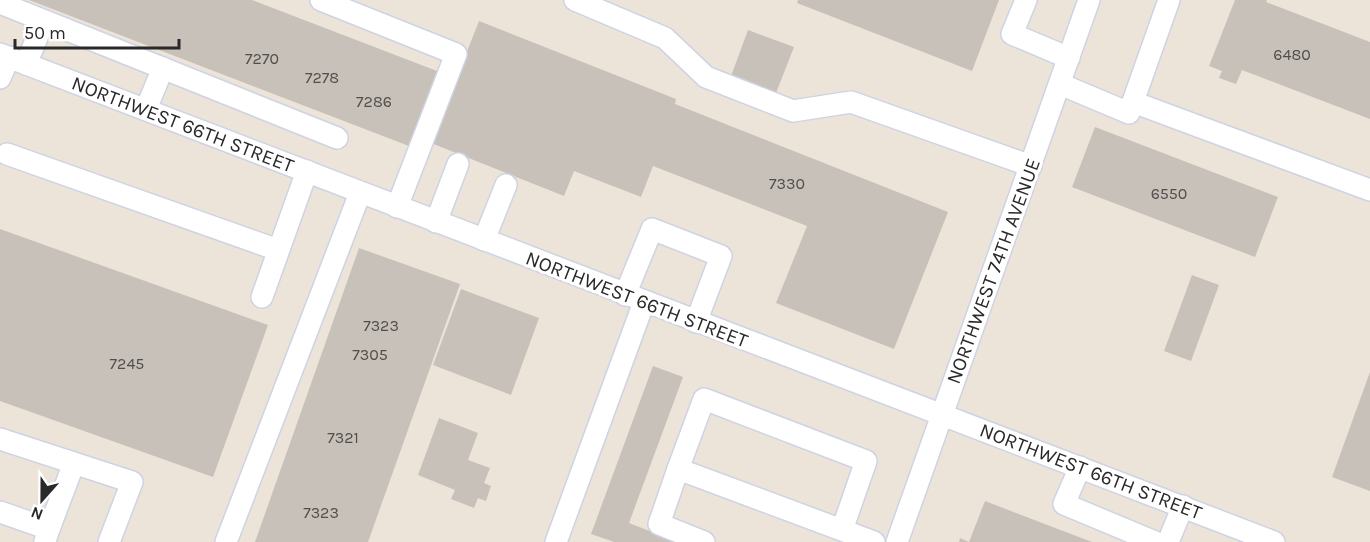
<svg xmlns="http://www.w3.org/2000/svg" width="1370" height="542" font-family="Karla,sans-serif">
<rect width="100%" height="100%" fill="#ede4d9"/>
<g fill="#c8c1b9">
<polygon points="29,0 252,0 437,71 409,146"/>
<polygon points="798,0 999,0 972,71 797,3"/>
<polygon points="1235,0 1267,0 1266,2 1370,42 1370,119 1242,70 1236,84 1219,78 1222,71 1209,66"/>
<polygon points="479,21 676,99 675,104 948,212 894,349 776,303 807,226 653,166 641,197 574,171 564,196 431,143"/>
<polygon points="748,30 794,47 776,93 731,76"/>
<polygon points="1095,127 1278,197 1255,257 1072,187"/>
<polygon points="0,229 268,325 213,477 0,401"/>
<polygon points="359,248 460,284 368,542 255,542"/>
<polygon points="1192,275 1219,285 1191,361 1164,351"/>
<polygon points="461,289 539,318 511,395 433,365"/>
<polygon points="653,366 683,377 629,523 678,542 614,542 591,534"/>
<polygon points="1370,372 1370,491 1332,477"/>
<polygon points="439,418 478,433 468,460 490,468 484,483 491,486 486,501 478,498 474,508 451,499 455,490 418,475"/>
<polygon points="985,501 1092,542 959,542 960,538 969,542"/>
</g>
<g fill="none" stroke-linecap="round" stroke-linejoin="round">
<g stroke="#ced3e4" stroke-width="24">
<g id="minor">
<polyline points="321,0 456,54 397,207"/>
<polyline points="575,0 665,38 706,77 793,111 851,102 1031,166"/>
<polyline points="1026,0 1012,34 1069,58"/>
<polyline points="0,3 337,138"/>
<polyline points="0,54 1274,542"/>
<polyline points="26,64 44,21"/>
<polyline points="0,78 9,57"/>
<polyline points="1060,84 1129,113 1169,0"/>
<polyline points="1133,102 1370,190"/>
<polyline points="146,109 163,68"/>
<polyline points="7,154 278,250"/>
<polyline points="436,222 458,164"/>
<polyline points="484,240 506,185"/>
<polyline points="625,295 652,229 721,256 696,322"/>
<polyline points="262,297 307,171"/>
<polyline points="0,439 132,482 109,542"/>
<polyline points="1080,467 1064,504 1155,542"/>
<polyline points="678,469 659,524 704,542"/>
<polyline points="0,512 49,529 45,541"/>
<polyline points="49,529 74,463"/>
<polyline points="842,530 866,461 704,399 678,469 874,542"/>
<polyline points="226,542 360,193"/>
<polyline points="556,542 644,302"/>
<polyline points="897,542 1089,0"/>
<polyline points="1168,542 1183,506"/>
</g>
</g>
<use href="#minor" stroke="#fff" stroke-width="21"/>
</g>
<g text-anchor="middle" stroke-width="6" stroke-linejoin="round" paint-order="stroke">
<g font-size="16" fill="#514f4d">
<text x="1292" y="60">6480</text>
<text x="262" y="64">7270</text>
<text x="322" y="83">7278</text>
<text x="374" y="107">7286</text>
<text x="787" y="189">7330</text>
<text x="1169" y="199">6550</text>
<text x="381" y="331">7323</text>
<text x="370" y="360">7305</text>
<text x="127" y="369">7245</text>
<text x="343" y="443">7321</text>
<text x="321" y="518">7323</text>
</g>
<g font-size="20" fill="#292929" stroke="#fff">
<text transform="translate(183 124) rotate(21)" y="7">NORTHWEST 66TH STREET</text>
<text transform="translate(993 271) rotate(-70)" y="7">NORTHWEST 74TH AVENUE</text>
<text transform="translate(637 299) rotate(21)" y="7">NORTHWEST 66TH STREET</text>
<text transform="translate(1091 471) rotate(21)" y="7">NORTHWEST 66TH STREET</text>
</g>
</g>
<g transform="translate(42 500) rotate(201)" stroke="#ffffff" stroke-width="4.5" paint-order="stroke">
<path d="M0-4.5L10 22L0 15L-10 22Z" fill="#292929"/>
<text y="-9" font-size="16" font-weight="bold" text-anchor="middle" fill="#292929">N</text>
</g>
<path d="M15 39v9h164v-9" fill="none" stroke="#292929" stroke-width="3"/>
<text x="24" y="39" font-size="18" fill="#292929" stroke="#ffffff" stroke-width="4.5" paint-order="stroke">50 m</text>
</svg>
